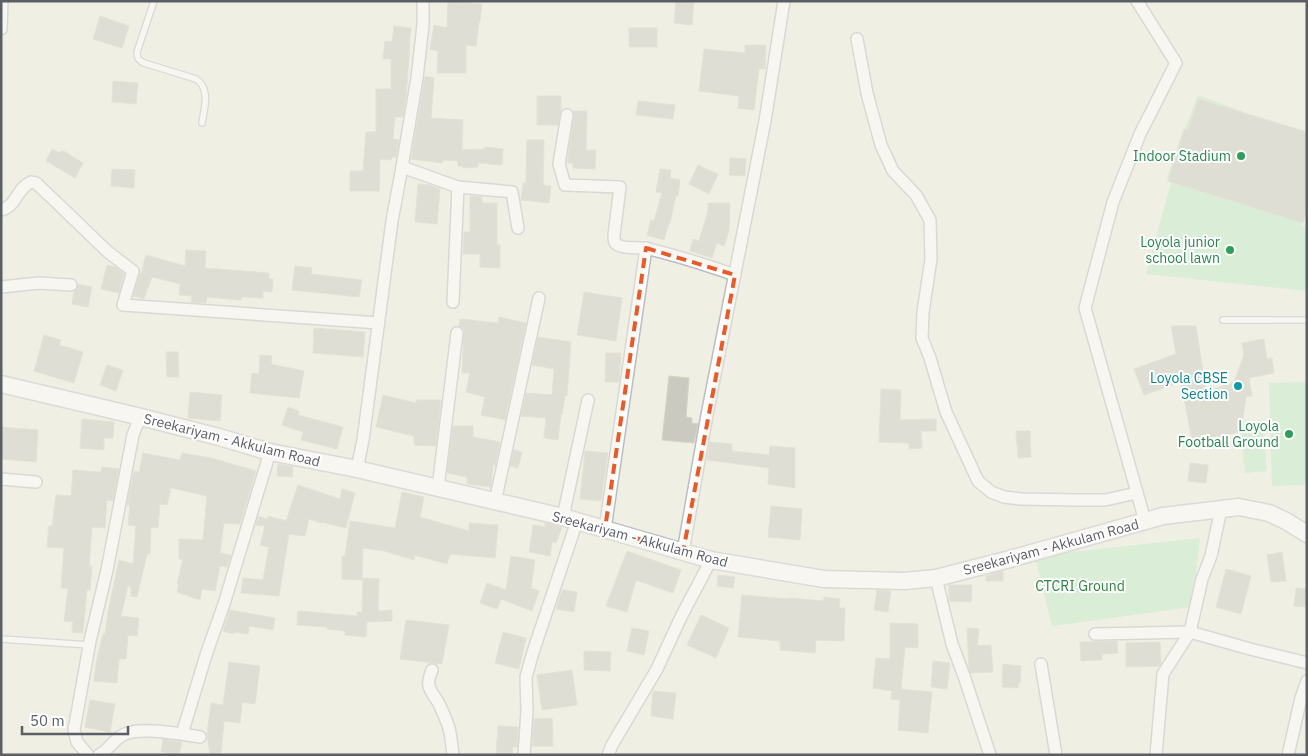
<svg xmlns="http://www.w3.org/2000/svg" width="1308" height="756" font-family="'IBM Plex Sans',sans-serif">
<rect width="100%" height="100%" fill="#f0efe4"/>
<g fill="#beeac6">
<polygon points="1198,95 1307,136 1307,212 1301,226 1307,225 1307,291 1146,274 1172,179 1167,177"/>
<polygon points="1307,382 1307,485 1272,486 1269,383"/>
<polygon points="1263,430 1267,471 1245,473 1241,432"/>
<polygon points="1200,538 1192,607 1052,626 1035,556"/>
</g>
<g fill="#cbcac1" stroke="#d5d3c2">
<polygon points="448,1 482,4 480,22 479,22 476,46 466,45 466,73 437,73 438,51 430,49 434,25 447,28"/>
<polygon points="676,1 694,1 692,25 674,23"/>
<polygon points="100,16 129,26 122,48 93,39"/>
<polygon points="394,26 411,28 409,43 410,43 406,98 403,117 395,117 393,139 399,140 396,157 392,157 391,160 380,159 379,191 350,191 350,171 363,171 366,132 376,132 376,89 391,89 391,59 383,59 385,41 392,42"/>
<rect x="629" y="28" width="28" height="19"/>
<polygon points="745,45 766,45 765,69 759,69 754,110 738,108 739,96 699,91 704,49 745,53"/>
<polygon points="425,76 434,78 431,118 463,120 462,150 485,149 485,147 503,149 502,165 478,163 478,167 463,168 463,166 458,166 458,161 443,160 442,163 411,159"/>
<polygon points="113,81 138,83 136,104 112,102"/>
<polygon points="537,96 561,96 561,111 558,125 537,125"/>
<polygon points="1198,99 1307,132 1307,209 1303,223 1168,181 1184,129 1188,131"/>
<polygon points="638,101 675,105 673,119 636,115"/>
<polygon points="573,111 587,111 586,150 596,150 595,169 573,168 573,163 567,163 574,116"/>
<polygon points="527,140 544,140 543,185 551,186 549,203 521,200 523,183 526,183"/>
<polygon points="52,149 60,153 62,150 83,163 75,178 46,161"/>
<polygon points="730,158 746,159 745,176 729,175"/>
<polygon points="698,165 718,174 709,194 689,184"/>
<polygon points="112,169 135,170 134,188 111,186"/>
<polygon points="660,169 671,170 670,178 680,180 678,196 676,195 670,223 669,223 664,240 647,235 651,220 654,221 662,193 656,192"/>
<polygon points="418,184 429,185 440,189 437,224 415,222"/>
<polygon points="470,196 482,197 482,203 497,203 497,245 500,245 500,268 480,267 480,254 463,254 464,232 470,232"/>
<polygon points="708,203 730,203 729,231 724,246 717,243 712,258 690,251 693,239 699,241 708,211"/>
<polygon points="186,250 206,251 205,268 269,273 269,279 273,279 272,292 263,291 263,298 242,297 241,300 207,297 206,303 191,302 192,296 179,295 180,284 152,277 144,299 133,296 140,273 141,274 146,255 185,266"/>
<polygon points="107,265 116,267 124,274 119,293 101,289"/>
<polygon points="295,266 312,268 311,274 362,280 359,297 292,290"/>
<polygon points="78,284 92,287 88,307 72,304 74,292 77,289"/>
<polygon points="584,292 622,298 616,341 577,335"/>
<polygon points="499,317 526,323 505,420 481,415 485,397 466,392 470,373 462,373 464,333 464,330 459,326 460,319 498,323"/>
<polygon points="1171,326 1196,326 1206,392 1234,382 1244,355 1242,343 1264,339 1267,359 1272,358 1274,373 1249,378 1252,396 1246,397 1241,432 1192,441 1181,382 1144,395 1134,369 1176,354"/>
<polygon points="314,328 365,332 363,357 313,353"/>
<polygon points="44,335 61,340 59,345 83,352 74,383 34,371"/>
<polygon points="538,337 571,342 567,396 565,396 562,415 561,414 558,440 544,438 546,418 521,416 526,393 552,395 554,369 532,365"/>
<polygon points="166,352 178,352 179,377 167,377"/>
<polygon points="606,353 621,353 619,382 605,382"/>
<polygon points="260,355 272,356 271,364 304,371 299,398 250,393 252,373 259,374"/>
<polygon points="107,365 123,370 116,391 100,385"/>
<polygon points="669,376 689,378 686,417 692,418 692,423 698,424 694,443 662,440"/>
<polygon points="881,389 901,390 900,420 936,419 936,431 921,431 922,448 909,449 909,443 879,442"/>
<polygon points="190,392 222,395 220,421 188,418"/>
<polygon points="383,395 416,403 416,400 441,400 436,446 414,445 414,436 376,427"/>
<polygon points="288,407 299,411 298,415 343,427 337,449 301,440 303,432 282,425"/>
<polygon points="82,419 114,422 113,438 104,438 104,450 80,448"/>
<polygon points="453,426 473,426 473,437 500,442 495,466 493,465 491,487 467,484 467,477 447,473"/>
<polygon points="1,427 38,430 36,462 1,459"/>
<polygon points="1016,431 1030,431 1031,457 1018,458"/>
<polygon points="710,442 732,444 732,451 769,455 770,446 795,448 795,488 768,484 769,468 707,460"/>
<polygon points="514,450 522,452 518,468 510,466"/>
<polygon points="585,451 608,453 601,501 580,499"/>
<polygon points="143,453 180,460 182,453 211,458 256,471 240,524 224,523 220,553 231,555 227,567 220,566 215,591 202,589 200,600 177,592 179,584 177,584 183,559 179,559 179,539 203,540 207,496 171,488 167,505 160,504 158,528 151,527 150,554 147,554 137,597 131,596 131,587 128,586 121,616 139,618 137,636 128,635 126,659 119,659 117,683 94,681 96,663 103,634 105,634 108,612 119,560 133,564 136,526 128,525 130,505 127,505 134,471 139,472"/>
<polygon points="1190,463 1208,465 1206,483 1188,481"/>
<polygon points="278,464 293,467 292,477 277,476"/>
<polygon points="102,467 119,469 113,501 107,500 105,528 92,527 89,566 92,566 90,590 87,590 83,633 72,632 73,622 64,621 68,589 61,588 64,548 47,547 49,526 52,526 56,495 71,496 73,470 101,472"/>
<polygon points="298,485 340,499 342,489 355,493 346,528 321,522 321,523 309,519 305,536 289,534 279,596 241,593 243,578 263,580 269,547 260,545 265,526 256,525 258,516 267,519 268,516 286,521"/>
<polygon points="402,492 424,497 420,517 469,531 469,523 498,525 495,558 450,554 447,564 415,555 414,560 384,551 363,548 362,580 342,579 342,556 345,556 350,521 395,528"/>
<polygon points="771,506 802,509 800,540 768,537"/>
<polygon points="545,523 562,527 556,543 552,542 550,556 529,552 533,525 545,527"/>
<polygon points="627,551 681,570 673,593 636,580 627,612 606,606"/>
<polygon points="1282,552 1286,581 1271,582 1267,555"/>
<polygon points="511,556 535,560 531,588 539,591 532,611 501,599 497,609 480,603 487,583 506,590"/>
<polygon points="1226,569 1251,576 1241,614 1216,607"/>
<polygon points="1003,571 1003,581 986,581 986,576"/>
<polygon points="718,575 735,577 733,588 717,586"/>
<polygon points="363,578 379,579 378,611 392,610 392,621 367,622 366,637 345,635 345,631 327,629 327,627 297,625 298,611 357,616 357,612 362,612"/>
<polygon points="949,585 972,585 971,602 949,601"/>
<polygon points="1296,588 1307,589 1307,607 1294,606"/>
<polygon points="562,590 577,592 574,612 556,609"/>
<polygon points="877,590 891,591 888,612 874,610"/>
<polygon points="742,595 789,599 789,598 824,601 824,597 840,599 839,608 845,608 844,641 816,640 815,653 780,650 780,641 738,637"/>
<polygon points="230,610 275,618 273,630 249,626 248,634 234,632 234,634 223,631"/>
<polygon points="701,615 729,628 716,658 687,645"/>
<polygon points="406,620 449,625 442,664 400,659"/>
<polygon points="890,623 918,624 918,648 905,647 901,689 932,692 928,733 898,730 900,700 891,699 892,691 873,688 876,658 890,659"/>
<polygon points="632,628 649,631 644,655 627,651"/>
<polygon points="967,628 979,629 977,646 991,645 993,672 971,673 969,669"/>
<polygon points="503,632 526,638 519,669 495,663"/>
<polygon points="1117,641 1118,653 1102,654 1102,660 1081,661 1080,642"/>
<polygon points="1160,642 1161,664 1159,666 1126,667 1126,643"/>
<polygon points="584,651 611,652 610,671 584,670"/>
<polygon points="933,661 950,663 947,689 931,687"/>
<polygon points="229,662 260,666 255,704 242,702 240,723 224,721 221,755 210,755 207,734 211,703 223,705"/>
<polygon points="1003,664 1021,666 1020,683 1018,683 1018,688 1002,687 1003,682 1002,682"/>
<polygon points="572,670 577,705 542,710 537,675"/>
<polygon points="653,691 676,693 673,719 651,716"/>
<polygon points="90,700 115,704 110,732 85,727"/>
<polygon points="552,718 553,746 532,746 534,719"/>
<polygon points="498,726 518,727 517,747 512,747 513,755 496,755"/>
<polygon points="163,739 182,742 179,755 161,752"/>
</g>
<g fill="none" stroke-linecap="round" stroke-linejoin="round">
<g stroke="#bcbdc4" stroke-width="8">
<g id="lane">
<path d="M 154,1 L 137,52 C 137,58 138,60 144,63 L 196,79 C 211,89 204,109 202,123"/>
<polyline points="1223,320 1307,320"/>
<polyline points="1,639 89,645"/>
</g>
</g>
<g stroke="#bcbdc4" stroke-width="14">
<g id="street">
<polyline points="1137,1 1176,63 1140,134 1113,202 1085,308 1145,521"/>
<polyline points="1,29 2,1"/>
<polyline points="857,39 867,93 881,145 893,171 916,195 930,220 931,259 923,312 922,338 930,358 946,412 978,481 991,492 1004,497 1021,499 1077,500 1105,500 1137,493"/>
<path d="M 567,115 L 559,164 L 565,185 L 620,187 L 614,235 C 614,240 614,243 618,245 C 627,250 640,246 649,249 C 678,256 706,265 735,275"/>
<polyline points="402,167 458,187 512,192 518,228"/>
<path d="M 1,210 C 17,206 16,189 31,182 L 36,183 L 54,200 L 108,252 L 133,271 L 123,305 L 379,323"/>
<polyline points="1,287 39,283 71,285"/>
<polyline points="453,302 458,187"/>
<polyline points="357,469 363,440 392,221 402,167 417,78 423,25 423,1"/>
<polyline points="1,479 36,482"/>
<polyline points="438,488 457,333"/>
<polyline points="495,502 539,298"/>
<polyline points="563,517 588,400"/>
<polyline points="605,529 646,248"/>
<polyline points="683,552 707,415 765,121 784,1"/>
<polyline points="936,578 952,644 964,676 990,755"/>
<polyline points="1095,634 1190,632 1250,649 1307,663"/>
<polyline points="1041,664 1056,755"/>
<path d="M 432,670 C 425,687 430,689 438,702 C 442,710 446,719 449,728 C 451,736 452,746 453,755"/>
<polyline points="182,734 207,652 224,604 270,452"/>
<polyline points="88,755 77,742 74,730 90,641 107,570 133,435 140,417"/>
<path d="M 99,755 C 109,750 113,740 123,735 C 138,726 182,734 200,737"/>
<polyline points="524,755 527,711 526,677 534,649 577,521"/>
<polyline points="608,755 612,745 657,669 681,617 711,560"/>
<polyline points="1156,755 1163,674 1190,632 1202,579 1211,556 1221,509"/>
<polyline points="1288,755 1301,698 1307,681"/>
</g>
</g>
<g stroke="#bec0c8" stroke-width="19">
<polyline id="secondary" points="1,384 137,416 219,437 270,452 357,469 563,517 711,560 824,579 904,581 936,578 1010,559 1163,516 1239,507 1269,513 1286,521 1307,534"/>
</g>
<use href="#lane" stroke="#fff" stroke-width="5.5"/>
<use href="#street" stroke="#fff" stroke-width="11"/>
<use href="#secondary" stroke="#fff" stroke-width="16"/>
</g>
<path d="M0 0H1308V756H0ZM 646,248 L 735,275 L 683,552 L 605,529 Z" fill="#f0efe4" fill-opacity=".55" fill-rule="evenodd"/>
<path fill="none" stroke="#e95a28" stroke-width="4" stroke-dasharray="10 6" stroke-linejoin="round" d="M 646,248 L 735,275 L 683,552 L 605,529 Z"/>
<g fill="#2e9e5b" stroke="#fff" stroke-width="2">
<circle cx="1241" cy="156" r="5"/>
<circle cx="1230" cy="250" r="5"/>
<circle cx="1289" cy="434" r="5"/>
</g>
<circle fill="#0f9aa8" stroke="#fff" stroke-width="2" cx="1238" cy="386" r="5"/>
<g text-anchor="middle" stroke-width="4" stroke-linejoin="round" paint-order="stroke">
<g font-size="14" fill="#27864d" stroke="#fff" text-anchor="end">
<text x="1231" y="161">Indoor Stadium</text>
<text x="1220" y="247">Loyola junior<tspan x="1220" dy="16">school lawn</tspan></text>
<text x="1279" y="431">Loyola<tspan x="1279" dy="16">Football Ground</tspan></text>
</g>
<g font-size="14" fill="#0d838f" stroke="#fff" text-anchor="end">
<text x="1228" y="383">Loyola CBSE<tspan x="1228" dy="16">Section</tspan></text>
</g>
<g font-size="14" fill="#5c5e66" stroke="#fff">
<text transform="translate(232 440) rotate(14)" y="5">Sreekariyam - Akkulam Road</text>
<text transform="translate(640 539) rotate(15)" y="5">Sreekariyam - Akkulam Road</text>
<text transform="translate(1051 547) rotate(-15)" y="5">Sreekariyam - Akkulam Road</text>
</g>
<g font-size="14" fill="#2d8441" stroke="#fff">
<text x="1080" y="591">CTCRI Ground</text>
</g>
</g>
<rect width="1308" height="756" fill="none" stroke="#5c5e66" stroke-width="5"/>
<path d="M22 726v8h106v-8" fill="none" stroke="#5c5e66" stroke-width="2.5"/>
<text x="30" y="726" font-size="15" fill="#5c5e66" stroke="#ffffff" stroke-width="4" paint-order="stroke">50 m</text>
</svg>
